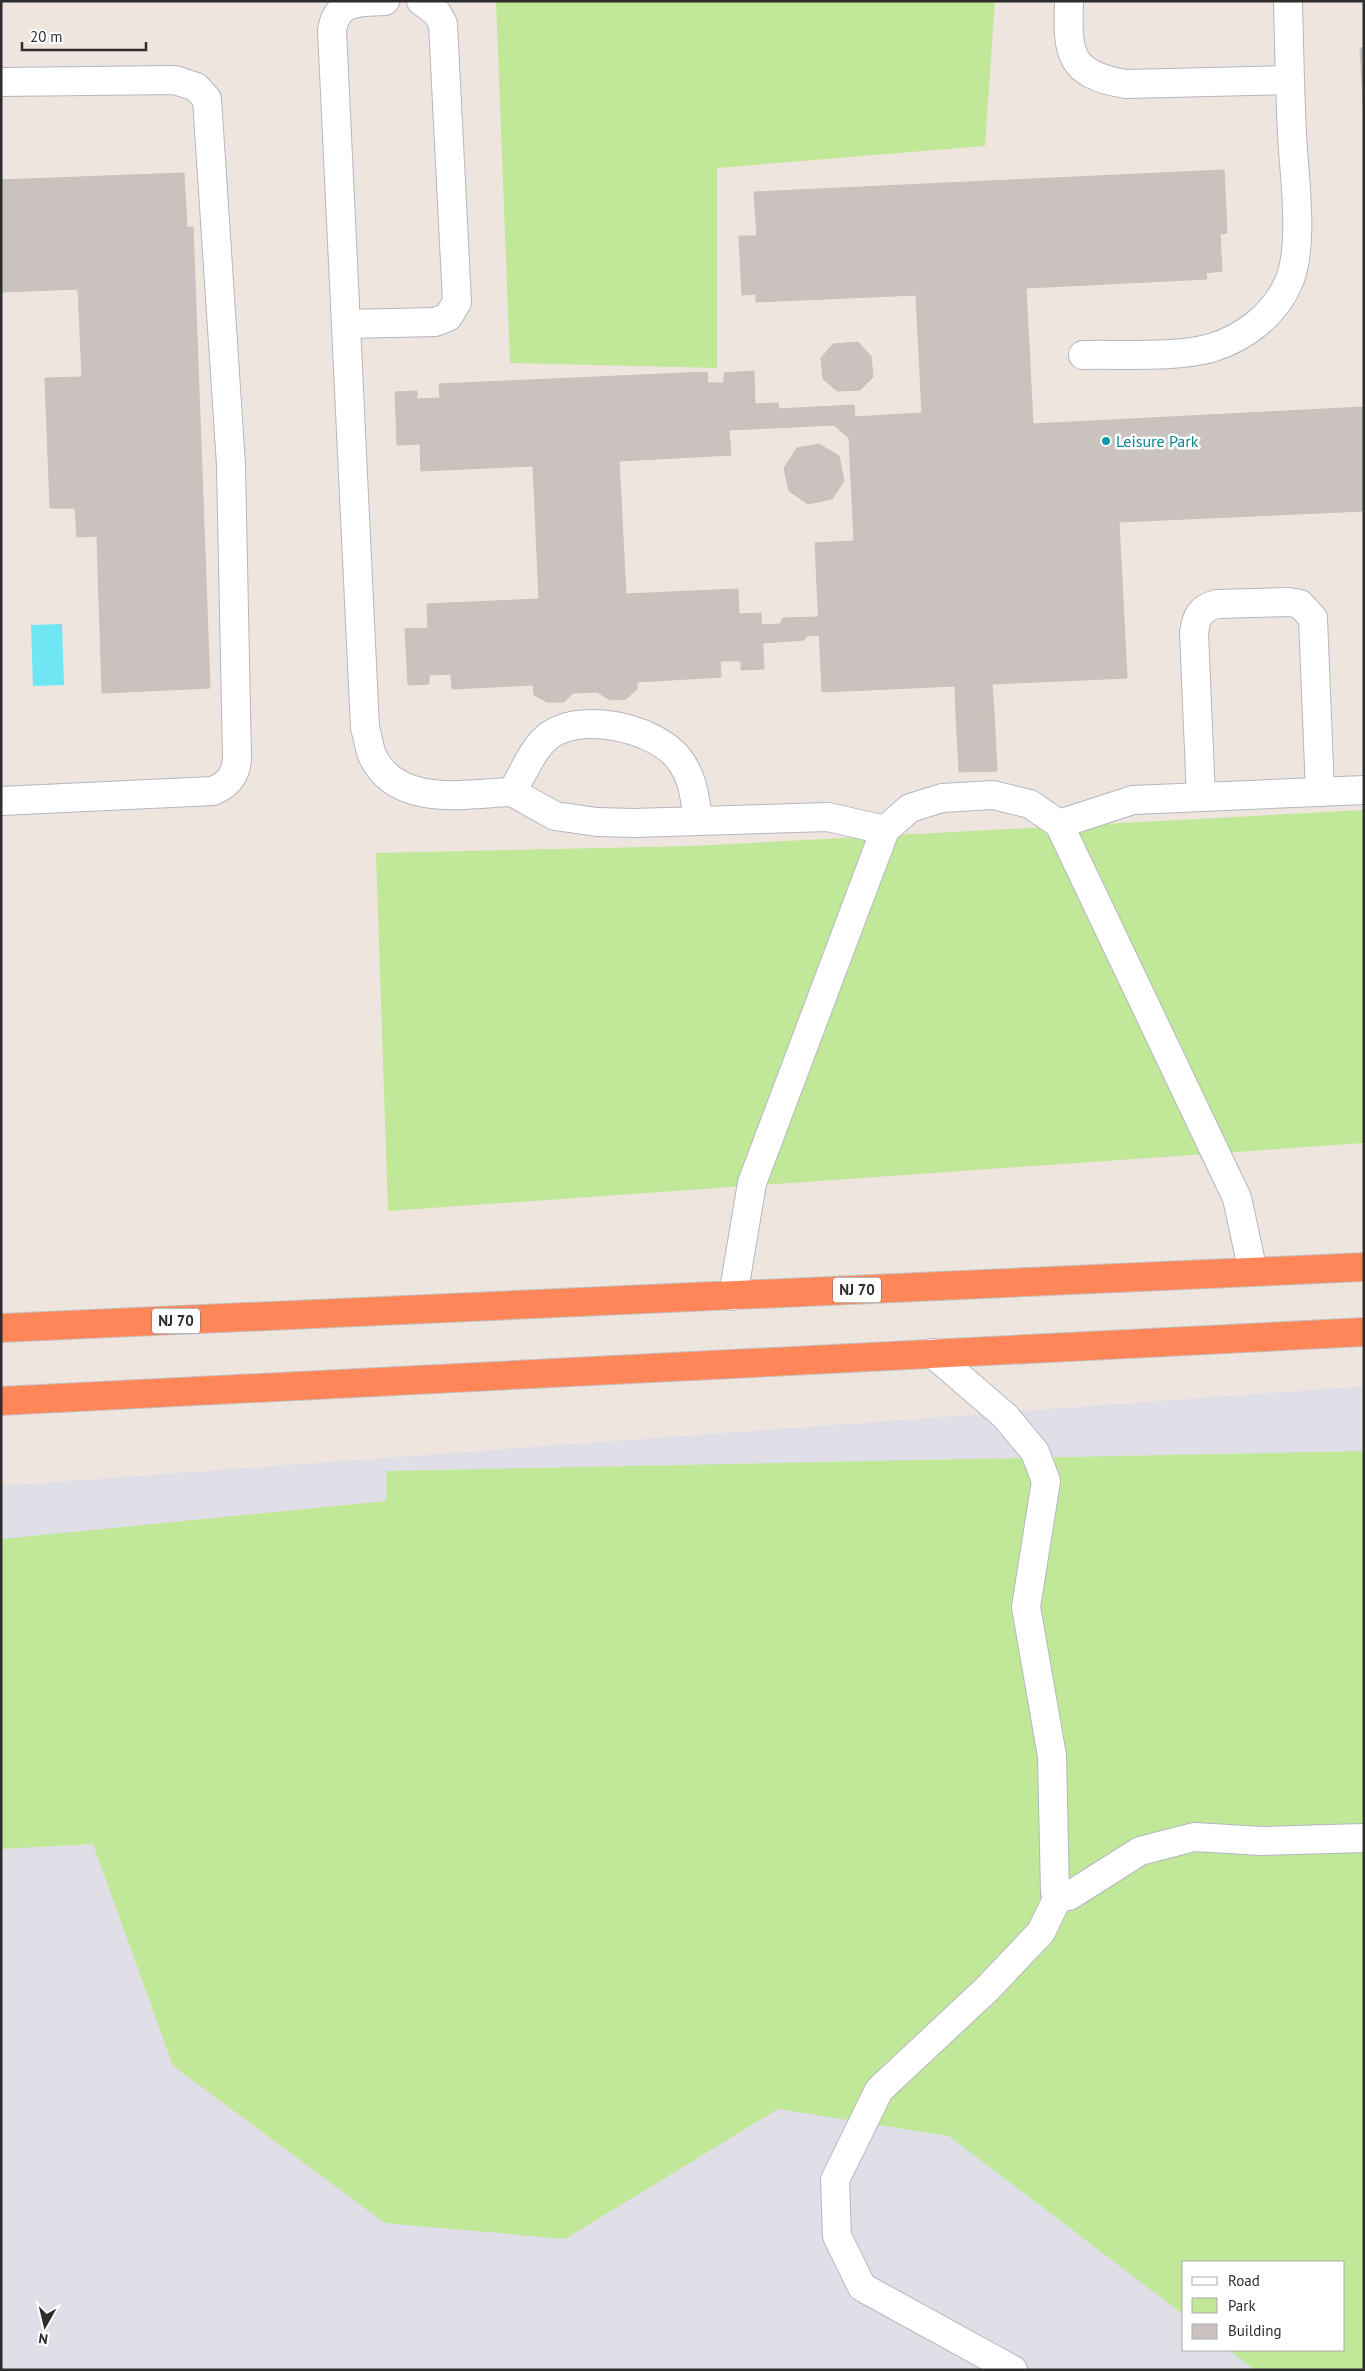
<svg xmlns="http://www.w3.org/2000/svg" width="1365" height="2371" font-family="'PT Sans',sans-serif">
<rect width="100%" height="100%" fill="#efe5df"/>
<path fill="#e0dfe7" fill-rule="evenodd" d="M 1364,1386 L 1364,2370 L 1,2370 L 1,1486 ZM 1184,2262 L 1344,2262 L 1344,2350 L 1184,2350 Z"/>
<g fill="#c1e799">
<polygon points="496,1 995,1 985,146 717,168 717,368 510,363"/>
<polygon points="1364,810 1364,1143 388,1211 376,853 692,846"/>
<polygon points="1364,1451 1364,2370 1255,2370 1229,2350 1344,2350 1344,2262 1184,2262 1184,2315 949,2136 778,2109 565,2239 385,2223 173,2066 93,1844 1,1849 1,1539 386,1501 387,1471"/>
</g>
<polygon fill="#6ee6f4" points="62,624 64,685 33,686 31,625"/>
<g fill="#cac2be" stroke="#cac1b8">
<polygon points="1360,48 1364,48 1364,122"/>
<polygon points="1224,170 1227,233 1220,234 1222,271 1206,273 1207,279 1026,288 1033,424 1364,407 1364,511 1119,522 1127,678 992,684 994,713 956,715 955,686 822,692 815,543 854,541 849,438 834,425 729,430 731,455 619,461 626,594 738,589 739,614 761,613 764,669 741,670 741,661 720,661 721,677 637,682 637,689 626,699 610,700 597,692 573,693 564,702 547,702 534,695 533,685 452,689 451,674 429,675 429,684 408,685 405,629 428,628 427,604 539,599 533,466 421,471 420,444 397,445 395,392 417,391 417,399 440,398 439,384 707,372 708,383 724,383 724,373 754,371 755,404 778,403 779,409 854,405 855,417 922,413 916,295 756,302 756,294 742,295 739,236 757,236 754,192"/>
<polygon points="184,173 187,228 193,227 210,688 102,693 97,536 77,537 75,508 50,508 45,378 82,377 78,289 1,292 1,180"/>
<polygon points="858,342 871,356 873,377 860,390 837,391 823,379 821,358 833,344"/>
<polygon points="819,444 839,456 844,481 832,499 808,504 789,491 784,468 797,448"/>
<polygon points="819,617 820,635 807,636 804,640 763,643 761,625 780,624 783,618"/>
<polygon points="994,713 997,771 959,772 956,715"/>
</g>
<g fill="none" stroke-linecap="round" stroke-linejoin="round">
<g stroke="#b3b7c1" stroke-width="30">
<g id="minor">
<path d="M 385,1 C 358,2 337,0 332,30 L 365,728 C 368,737 369,747 372,755 C 396,808 465,794 512,792"/>
<path d="M 1069,1 C 1067,54 1069,75 1126,84 L 1289,80"/>
<path d="M 1,82 L 175,80 L 196,87 L 207,99 L 231,465 L 237,758 C 236,775 229,784 213,791 L 1,801"/>
<polyline points="346,324 435,322 448,317 457,302 443,24 437,13 421,1"/>
<path d="M 1083,355 C 1122,354 1175,358 1211,348 C 1244,338 1273,316 1288,284 C 1305,247 1294,176 1292,134 C 1290,90 1289,46 1288,1"/>
<path d="M 1201,797 L 1194,633 C 1196,617 1200,608 1217,604 L 1289,602 L 1300,604 L 1313,618 L 1320,792"/>
<path d="M 698,820 C 695,798 693,777 679,759 C 655,727 574,709 544,740 C 530,754 522,776 512,792 L 555,816 L 597,822 L 634,823 L 828,817 L 885,830"/>
<polyline points="1059,824 1133,800 1364,790"/>
<polyline points="733,1296 752,1183 885,830 910,808 942,798 993,795 1030,804 1059,824 1237,1198 1253,1272"/>
<polyline points="932,1353 1005,1416 1035,1452 1046,1481 1026,1607 1052,1756 1055,1892 1069,1896 1140,1851 1194,1837 1262,1841 1364,1838"/>
<polyline points="1013,2370 862,2287 837,2236 835,2180 879,2090 987,1989 1041,1932 1060,1893"/>
</g>
</g>
<g stroke="#c4c4c4" stroke-width="30">
<g id="highway">
<polyline points="1,1328 1364,1267"/>
<polyline points="1,1401 1364,1332"/>
</g>
</g>
<use href="#minor" stroke="#fff" stroke-width="28"/>
<use href="#highway" stroke="#ff8659" stroke-width="28"/>
</g>
<circle fill="#0f9aa8" stroke="#fff" stroke-width="2" cx="1106" cy="441" r="5"/>
<g text-anchor="middle" stroke-width="5" stroke-linejoin="round" paint-order="stroke">
<g fill="#fff" stroke="#6c6c6c" stroke-width="1">
<rect x="833" y="1277.5" width="48" height="25" rx="4"/>
<rect x="152" y="1308.5" width="48" height="25" rx="4"/>
</g>
<g font-size="15" font-weight="bold" fill="#2d2d2d">
<text x="857" y="1295">NJ 70</text>
<text x="176" y="1326">NJ 70</text>
</g>
<g font-size="16" fill="#0d838f" stroke="#fff" text-anchor="start">
<text x="1116" y="447">Leisure Park</text>
</g>
</g>
<rect width="1365" height="2371" fill="none" stroke="#2d2d2d" stroke-width="5"/>
<rect x="1182" y="2261" width="162" height="90" fill="#ffffff" stroke="#ababab"/>
<rect x="1192" y="2277" width="25" height="8" fill="#ffffff" stroke="#ababab"/>
<text x="1228" y="2286" font-size="15" fill="#2d2d2d">Road</text>
<rect x="1192" y="2298" width="25" height="15" fill="#c1e799" stroke="#ababab"/>
<text x="1228" y="2311" font-size="15" fill="#2d2d2d">Park</text>
<rect x="1192" y="2324" width="25" height="15" fill="#cac2be" stroke="#ababab"/>
<text x="1228" y="2336" font-size="15" fill="#2d2d2d">Building</text>
<g transform="translate(45 2326) rotate(188)" stroke="#ffffff" stroke-width="4" paint-order="stroke">
<path d="M0-4L9 19L0 12L-9 19Z" fill="#2d2d2d"/>
<text y="-8" font-size="14" font-weight="bold" text-anchor="middle" fill="#2d2d2d">N</text>
</g>
<path d="M22 42v8h124v-8" fill="none" stroke="#2d2d2d" stroke-width="2.5"/>
<text x="30" y="42" font-size="15" fill="#2d2d2d" stroke="#ffffff" stroke-width="4" paint-order="stroke">20 m</text>
</svg>
